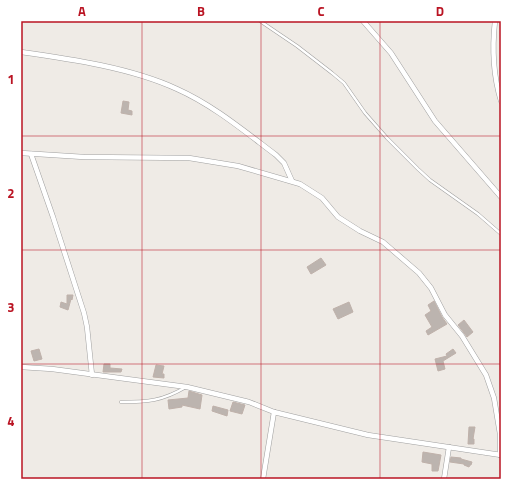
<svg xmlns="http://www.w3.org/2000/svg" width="522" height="500" font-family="'Titillium Web',sans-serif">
<rect width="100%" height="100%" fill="#efebe6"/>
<g fill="#bcb4af" stroke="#bfb1aa">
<polygon points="123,101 129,102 128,110 132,111 132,115 121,113"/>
<polygon points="321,258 326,265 311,274 307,267"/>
<polygon points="67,295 73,295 72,300 71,299 68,310 60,307 61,302 67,304"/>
<polygon points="434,301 442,317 447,324 428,335 426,331 432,327 425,315 431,311 428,305"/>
<polygon points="349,302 353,312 338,319 333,309"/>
<polygon points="464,320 473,332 467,337 458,325"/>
<polygon points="39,349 42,359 34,361 31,351"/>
<polygon points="453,349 456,353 443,361 445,369 438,371 435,359 447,356 446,354"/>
<polygon points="104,364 110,364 110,368 122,369 121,372 103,372"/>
<polygon points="156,365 164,366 162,374 164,374 164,378 153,377"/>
<polygon points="189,391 202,395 200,409 182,405 182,407 169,409 168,400 188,398"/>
<polygon points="233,402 245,405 242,414 230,411"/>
<polygon points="213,406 228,410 227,416 212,411"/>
<polygon points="469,427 475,427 473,439 474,439 474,444 468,444"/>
<polygon points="423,452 441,455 438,471 432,471 432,464 422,462"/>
<polygon points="451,457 461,458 461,459 472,462 471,465 470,465 469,467 464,465 464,464 450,462"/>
</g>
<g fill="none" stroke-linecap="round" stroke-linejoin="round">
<g stroke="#a0a0a0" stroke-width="3.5">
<g id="service">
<polyline points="260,21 297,46 332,73 344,83 365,113 387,138 418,169 430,180 478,214 501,234"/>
<path d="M 121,402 C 148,402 162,401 186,387"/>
</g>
</g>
<g stroke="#a0a0a0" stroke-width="5.5">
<g id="minor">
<polyline points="363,21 391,53 435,121 501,197"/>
<path d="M 495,21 C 492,48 493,75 501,101"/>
<path d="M 21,52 C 71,59 132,68 177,89 C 213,105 244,131 276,155 L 284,163 L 292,181"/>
<polyline points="21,153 84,157 189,158 238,166 300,184 322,198 338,217 360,231 383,242 419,273 431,288 445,315 462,336 486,375 494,398 500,434 500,455"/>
<polyline points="31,154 53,217 84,313 87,327 92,375"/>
<polyline points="21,367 52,369 187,387 249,402 274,412 368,435 501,455"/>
<polyline points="263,479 274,412"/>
<polyline points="444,479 449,447"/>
</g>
</g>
<use href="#service" stroke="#fff" stroke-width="2.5"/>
<use href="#minor" stroke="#fff" stroke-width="4.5"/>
</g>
<path fill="none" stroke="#ba1423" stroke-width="1" stroke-opacity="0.55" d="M 142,21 L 142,479M 261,21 L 261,479M 380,21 L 380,479M 21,136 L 501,136M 21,250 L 501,250M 21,364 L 501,364"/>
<rect width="522" height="500" fill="none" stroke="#ffffff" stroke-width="44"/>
<rect x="22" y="22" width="478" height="456" fill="none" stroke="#ba1423" stroke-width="1.5"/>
<g font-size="13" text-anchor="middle" font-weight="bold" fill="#ba1423">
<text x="82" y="16">A</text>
<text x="201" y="16">B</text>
<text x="321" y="16">C</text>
<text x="440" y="16">D</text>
<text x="11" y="84">1</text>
<text x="11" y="198">2</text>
<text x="11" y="312">3</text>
<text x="11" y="426">4</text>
</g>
</svg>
